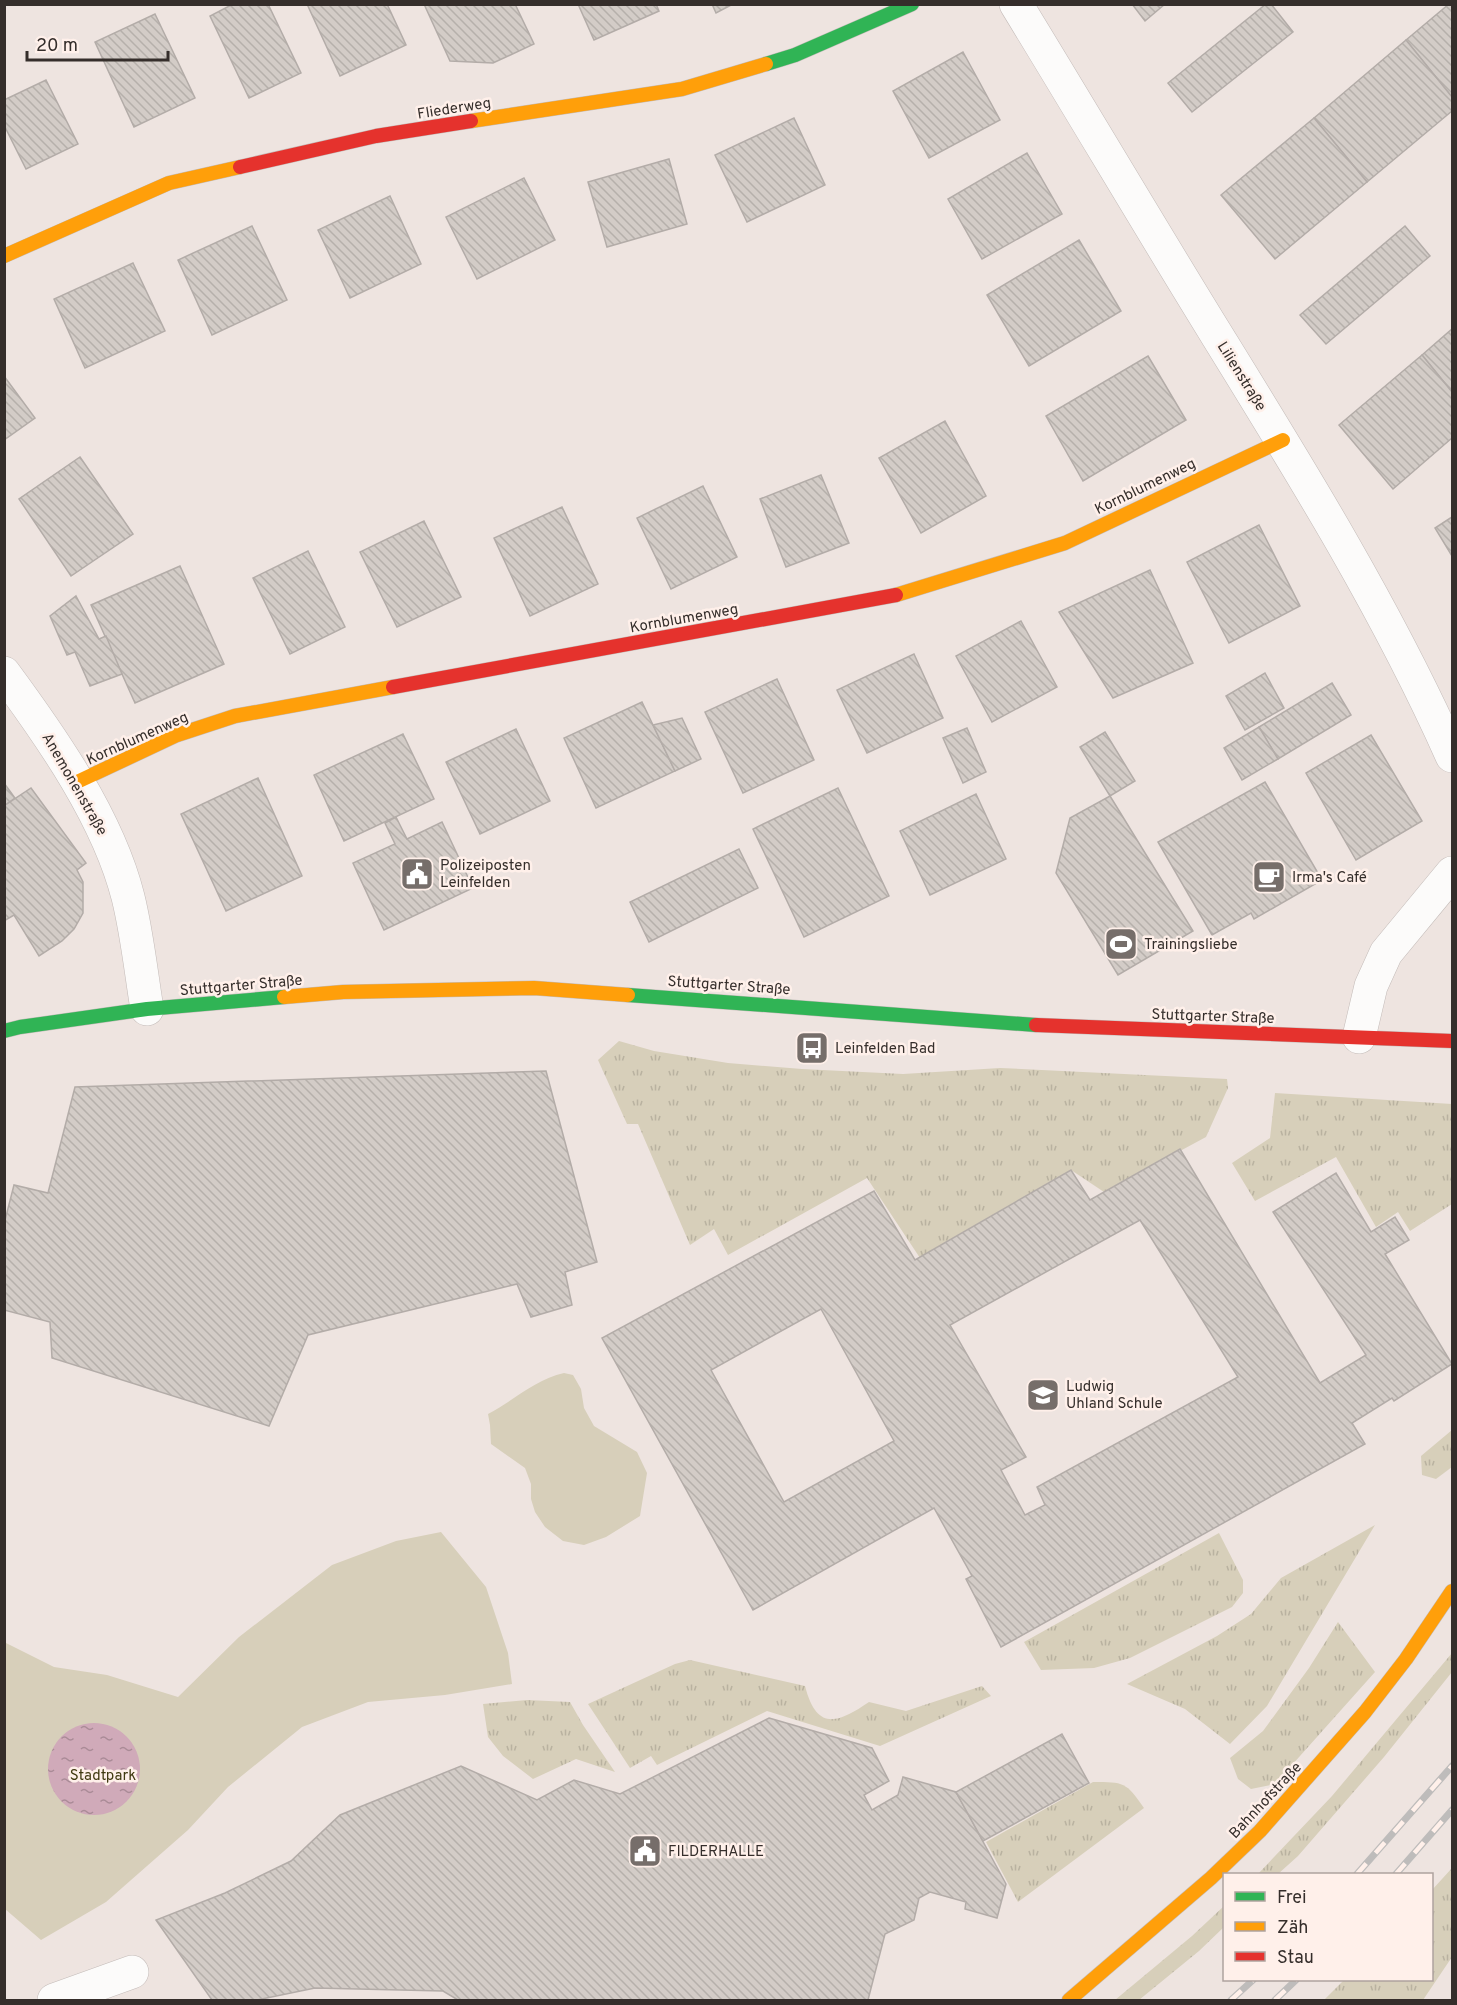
<svg xmlns="http://www.w3.org/2000/svg" width="1457" height="2005" font-family="Overpass,sans-serif">
<defs>
<pattern id="grass-tufts" width="24" height="20" patternUnits="userSpaceOnUse" patternTransform="scale(1.5)"><rect width="24" height="20" fill="#d7cfba"/><path d="M3 7l-1-3M5 7V3M7 7l1-3M15 17l-1-3M17 17v-4M19 17l1-3" fill="none" stroke="#b9b2a0"/></pattern>
<pattern id="water-ripples" width="26" height="14" patternUnits="userSpaceOnUse" patternTransform="scale(1.5)"><rect width="26" height="14" fill="#d0aab9"/><path d="M2 4q2-2 4 0t4 0M15 11q2-2 4 0t4 0" fill="none" stroke="#aa8b97"/></pattern>
<pattern id="building-back-hatch" width="6" height="6" patternUnits="userSpaceOnUse" patternTransform="scale(1.5)"><rect width="6" height="6" fill="#d3ccc7"/><path d="M-1 5l2 2M0 0l6 6M5-1l2 2" fill="none" stroke="#b6b0ab"/></pattern>
</defs>
<rect width="100%" height="100%" fill="#eee4e0"/>
<g fill="url(#grass-tufts)">
<polygon points="619,1041 654,1051 728,1063 802,1069 903,1074 1000,1068 1227,1079 1228,1088 1206,1137 1104,1192 1071,1170 920,1258 867,1178 728,1255 714,1229 690,1245 638,1124 627,1124 598,1060"/>
<polygon points="1275,1093 1452,1104 1452,1204 1410,1231 1398,1212 1376,1227 1336,1157 1255,1201 1232,1163 1270,1138"/>
<polygon points="1452,1430 1452,1467 1436,1479 1422,1475 1421,1456"/>
<polygon points="1375,1525 1267,1706 1230,1744 1185,1709 1127,1684 1217,1636 1251,1614 1281,1578"/>
<polygon points="1219,1533 1243,1580 1243,1593 1232,1607 1130,1658 1094,1668 1041,1670 1024,1642"/>
<polygon points="1338,1622 1375,1672 1275,1784 1251,1789 1238,1779 1230,1758 1263,1731 1309,1668"/>
<polygon points="1452,1653 1452,1672 1384,1757 1298,1856 1278,1874 1258,1874 1332,1796"/>
<path d="M 690,1660 L 805,1686 C 817,1732 838,1723 869,1702 L 906,1711 L 982,1686 L 991,1696 L 880,1746 L 767,1711 L 657,1765 L 651,1756 L 630,1768 L 588,1704 L 675,1664 Z"/>
<polygon points="527,1700 570,1702 583,1725 615,1772 576,1759 533,1779 503,1756 488,1737 483,1704"/>
<path d="M 1093,1782 C 1124,1782 1126,1782 1144,1808 L 1018,1902 L 986,1842 Z"/>
<polygon points="1452,1868 1452,1957 1423,2000 1324,2000 1344,1980 1432,1980 1432,1890"/>
<polygon points="1224,1906 1224,1927 1199,1951 1139,2000 1115,2000 1192,1936"/>
</g>
<g fill="#d7cfba">
<path d="M 564,1373 L 573,1375 L 581,1389 L 584,1408 L 594,1426 L 637,1452 L 647,1473 L 640,1516 L 606,1537 L 584,1545 L 563,1541 L 545,1527 L 535,1512 L 531,1499 L 531,1484 L 525,1468 L 491,1444 L 490,1425 L 488,1414 C 513,1401 536,1379 564,1373 Z"/>
<polygon points="441,1532 486,1587 508,1653 512,1684 445,1695 368,1702 302,1727 228,1787 188,1830 106,1902 41,1940 5,1909 4,1642 54,1667 107,1675 178,1697 239,1637 332,1565 396,1541"/>
</g>
<circle fill="url(#water-ripples)" cx="94" cy="1769" r="46"/>
<g fill="url(#building-back-hatch)" stroke="#b3aca8" stroke-width="1.5" fill-rule="evenodd">
<polygon points="233,4 268,4 301,73 249,98 210,16"/>
<polygon points="307,4 387,4 406,45 340,76"/>
<polygon points="424,4 515,4 534,44 493,63 450,61"/>
<polygon points="578,4 656,4 659,11 594,40"/>
<polygon points="712,4 733,4 716,13"/>
<polygon points="1132,4 1165,4 1145,21"/>
<polygon points="1266,4 1271,4 1293,32 1192,112 1168,83"/>
<polygon points="1449,4 1452,4 1452,97 1406,40"/>
<polygon points="155,14 195,98 134,127 95,42"/>
<polygon points="1406,40 1452,97 1452,111 1367,182 1314,118"/>
<polygon points="963,52 1000,120 929,158 893,91"/>
<polygon points="46,80 78,144 26,169 4,125 4,100"/>
<polygon points="794,118 825,185 747,222 715,155"/>
<polygon points="1314,118 1367,182 1275,259 1221,195"/>
<polygon points="1027,153 1062,214 982,259 948,199"/>
<polygon points="669,159 687,224 607,247 588,182"/>
<polygon points="524,178 555,240 477,279 446,217"/>
<polygon points="390,196 421,264 350,298 318,230"/>
<polygon points="252,226 287,300 212,335 178,260"/>
<polygon points="1405,226 1430,256 1326,344 1300,315"/>
<polygon points="1079,240 1121,311 1029,366 987,295"/>
<polygon points="133,263 165,331 85,368 54,299"/>
<polygon points="1452,329 1452,392 1422,355"/>
<polygon points="1422,355 1452,392 1452,438 1393,489 1339,425"/>
<polygon points="1148,356 1186,420 1083,481 1046,416"/>
<polygon points="4,376 35,418 4,440"/>
<polygon points="945,421 986,496 921,533 879,458"/>
<polygon points="80,457 133,534 71,576 19,499"/>
<polygon points="821,475 849,543 786,567 760,499"/>
<polygon points="703,486 737,557 671,589 637,518"/>
<polygon points="562,507 598,584 530,616 494,538"/>
<polygon points="1452,517 1452,556 1435,528"/>
<polygon points="424,521 461,597 397,627 360,552"/>
<polygon points="1259,525 1300,606 1229,643 1187,562"/>
<polygon points="308,551 345,627 290,654 253,578"/>
<polygon points="180,566 224,664 135,703 91,605"/>
<polygon points="1150,570 1193,663 1113,698 1059,612"/>
<polygon points="76,596 99,639 106,636 122,674 90,686 75,652 67,655 50,616"/>
<polygon points="1021,621 1057,687 992,722 956,656"/>
<polygon points="914,654 943,718 867,753 837,690"/>
<polygon points="1265,673 1284,708 1245,730 1226,696"/>
<polygon points="777,679 814,760 743,793 705,712"/>
<polygon points="1332,683 1351,715 1278,759 1259,727"/>
<polygon points="642,702 675,771 596,808 564,738"/>
<polygon points="682,718 701,759 675,771 653,725"/>
<polygon points="1259,727 1278,759 1242,780 1224,748"/>
<polygon points="967,728 986,772 963,783 943,738"/>
<polygon points="516,729 550,801 480,834 446,762"/>
<polygon points="1105,732 1135,781 1110,796 1080,747"/>
<polygon points="403,734 434,799 344,841 314,775"/>
<polygon points="1371,735 1422,821 1356,860 1306,773"/>
<polygon points="258,778 302,876 226,911 181,814"/>
<polygon points="1265,782 1322,880 1254,919 1251,913 1212,935 1158,842"/>
<polygon points="4,783 15,798 4,806"/>
<polygon points="31,788 86,863 77,870 83,882 83,913 74,929 62,941 39,956 14,915 4,921 4,806"/>
<polygon points="838,788 889,896 804,937 753,829"/>
<polygon points="976,794 1006,859 930,895 900,831"/>
<polygon points="1110,796 1193,931 1118,975 1056,873 1070,818"/>
<polygon points="396,817 407,839 442,822 473,888 384,930 353,863 395,844 385,823"/>
<polygon points="739,849 758,888 649,942 630,902"/>
<polygon points="546,1071 597,1262 565,1272 572,1305 531,1317 517,1284 308,1335 269,1426 52,1358 50,1322 4,1310 4,1224 14,1185 48,1193 75,1087"/>
<path d="M 1180,1149 L 1320,1383 L 1366,1355 L 1273,1212 L 1336,1173 L 1371,1232 L 1395,1217 L 1409,1240 L 1385,1254 L 1452,1364 L 1394,1401 L 1392,1398 L 1352,1423 L 1365,1444 L 1001,1647 L 966,1579 L 972,1576 L 934,1508 L 753,1610 L 602,1338 L 874,1191 L 915,1260 L 1071,1170 L 1090,1200 ZM 1140,1220 L 1238,1377 L 1037,1487 L 1045,1505 L 1025,1515 L 1001,1470 L 1026,1457 L 950,1325 ZM 821,1309 L 894,1441 L 784,1502 L 711,1370 Z"/>
<polygon points="769,1718 872,1748 889,1781 864,1795 872,1810 898,1795 903,1777 956,1792 1006,1884 997,1918 965,1909 966,1902 930,1892 919,1898 914,1920 885,1934 868,2000 458,2000 443,1991 315,1988 257,2000 212,2000 156,1920 225,1893 291,1861 340,1815 461,1766 537,1800 574,1780 620,1794"/>
<polygon points="1062,1734 1089,1783 983,1841 956,1792"/>
</g>
<g fill="none" stroke-linecap="round" stroke-linejoin="round">
<g stroke="#c3bbb8" stroke-width="34">
<g id="street">
<path d="M 1016,4 C 1084,115 1150,227 1218,337 C 1302,473 1387,610 1452,756"/>
<path d="M 4,673 C 52,738 108,818 128,897 C 137,933 141,972 147,1009"/>
<polyline points="1359,1037 1371,986 1386,953 1452,873"/>
<polyline points="54,2000 132,1972"/>
</g>
</g>
<g stroke="#c3bbb8" stroke-width="15">
<g id="fast">
<polyline points="766,64 795,55 912,4"/>
<polyline points="628,995 1036,1025"/>
<polyline points="4,1031 20,1027 147,1009 284,997"/>
</g>
</g>
<g stroke="#c3bbb8" stroke-width="15">
<g id="slow">
<polyline points="471,121 682,89 766,64"/>
<polyline points="4,256 169,183 240,167"/>
<polyline points="896,595 1065,543 1283,440"/>
<polyline points="77,782 177,735 235,716 393,687"/>
<polyline points="284,997 343,992 534,988 628,995"/>
<polyline points="1069,2000 1211,1878 1260,1831 1365,1712 1406,1659 1452,1591"/>
</g>
</g>
<g stroke="#c3bbb8" stroke-width="15">
<g id="jam">
<polyline points="240,167 376,136 471,121"/>
<polyline points="393,687 896,595"/>
<polyline points="1036,1025 1452,1041"/>
</g>
</g>
<use href="#street" stroke="#fcfbfa" stroke-width="33"/>
<use href="#fast" stroke="#30b455" stroke-width="14"/>
<use href="#slow" stroke="#ff9f0a" stroke-width="14"/>
<use href="#jam" stroke="#e5322d" stroke-width="14"/>
<g stroke="#bebcbb" stroke-width="7">
<g id="rail">
<polyline points="1357,1874 1452,1766"/>
<polyline points="1396,1874 1452,1810"/>
<polyline points="1231,2000 1253,1980"/>
<polyline points="1275,2000 1296,1980"/>
</g>
</g>
<use href="#rail" stroke="#fff0ea" stroke-width="4.5" stroke-dasharray="14" stroke-linecap="butt"/>
</g>
<defs>
<g id="civic-square" transform="scale(1.725)"><rect x="-9" y="-9" width="18" height="18" rx="4" fill="#766e6a" stroke="#fff0ea"/><path d="M-.6-6.5H3V-4.5H.6V-3L4-1V1h2V6H-6V1h2V-1L-.6-3ZM-1.2 2.5V6h2.4V2.5Z" fill="#fff"/></g>
<g id="cafe-square" transform="scale(1.725)"><rect x="-9" y="-9" width="18" height="18" rx="4" fill="#766e6a" stroke="#fff0ea"/><path d="M-5.5-4.5H6V0H3Q3 3.5 0 3.5H-2.5Q-5.5 3.5-5.5 0ZM3-3.2v2h1.7v-2ZM-6 4.5H4V6H-6Z" fill="#fff"/></g>
<g id="stadium-square" transform="scale(1.725)"><rect x="-9" y="-9" width="18" height="18" rx="4" fill="#766e6a" stroke="#fff0ea"/><path d="M0-5a6.5 5 0 1 0 0 10a6.5 5 0 1 0 0-10ZM-3.5-1.8h7v3.6h-7Z" fill="#fff"/></g>
<g id="bus-square" transform="scale(1.725)"><rect x="-9" y="-9" width="18" height="18" rx="4" fill="#766e6a" stroke="#fff0ea"/><path d="M-5-6H5V4H4V6H2V4H-2V6H-4V4H-5ZM-3.5-4V0h7V-4ZM-3.5 1.2v1.5H-2V1.2ZM2 1.2v1.5H3.5V1.2Z" fill="#fff"/></g>
<g id="school-square" transform="scale(1.725)"><rect x="-9" y="-9" width="18" height="18" rx="4" fill="#766e6a" stroke="#fff0ea"/><path d="M0-5L7-2L0 1L-7-2ZM-4 1L0 2.5L4 1V4Q0 6-4 4Z" fill="#fff"/></g>
</defs>
<g fill-rule="evenodd">
<use href="#civic-square" x="417" y="874"/>
<use href="#cafe-square" x="1269" y="877"/>
<use href="#stadium-square" x="1121" y="944"/>
<use href="#bus-square" x="812" y="1048"/>
<use href="#school-square" x="1043" y="1395"/>
<use href="#civic-square" x="645" y="1851"/>
</g>
<g text-anchor="middle" stroke-width="5" stroke-linejoin="round" paint-order="stroke">
<g font-size="15" fill="#352e2b" stroke="#fff0ea">
<text transform="translate(454 108) rotate(-9)" y="5">Fliederweg</text>
<text transform="translate(1242 376) rotate(58)" y="5">Lilienstraße</text>
<text transform="translate(1145 486) rotate(-26)" y="5">Kornblumenweg</text>
<text transform="translate(684 618) rotate(-10)" y="5">Kornblumenweg</text>
<text transform="translate(137 738) rotate(-24)" y="5">Kornblumenweg</text>
<text transform="translate(75 784) rotate(60)" y="5">Anemonenstraße</text>
<text transform="translate(241 985) rotate(-5)" y="5">Stuttgarter Straße</text>
<text transform="translate(729 985) rotate(4)" y="5">Stuttgarter Straße</text>
<text transform="translate(1213 1016) rotate(2)" y="5">Stuttgarter Straße</text>
<text transform="translate(1265 1800) rotate(-47)" y="5">Bahnhofstraße</text>
</g>
<g font-size="15" fill="#352e2b" stroke="#fff0ea" text-anchor="start">
<text x="440" y="870">Polizeiposten<tspan x="440" dy="17">Leinfelden</tspan></text>
<text x="1292" y="882">Irma's Café</text>
<text x="1144" y="949">Trainingsliebe</text>
<text x="835" y="1053">Leinfelden Bad</text>
<text x="1066" y="1391">Ludwig<tspan x="1066" dy="17">Uhland Schule</tspan></text>
<text x="668" y="1856">FILDERHALLE</text>
</g>
<g font-size="15" fill="#403910" stroke="#fff0ea">
<text x="103" y="1780">Stadtpark</text>
</g>
</g>
<rect width="1457" height="2005" fill="none" stroke="#352e2b" stroke-width="12"/>
<rect x="1223" y="1873" width="210" height="108" fill="#fff0ea" stroke="#aea29e" stroke-width="1.5"/>
<rect x="1235" y="1892" width="30" height="9" fill="#30b455" stroke="#aea29e" stroke-width="1.5"/>
<text x="1277" y="1903" font-size="18" fill="#352e2b">Frei</text>
<rect x="1235" y="1922" width="30" height="9" fill="#ff9f0a" stroke="#aea29e" stroke-width="1.5"/>
<text x="1277" y="1933" font-size="18" fill="#352e2b">Zäh</text>
<rect x="1235" y="1952" width="30" height="9" fill="#e5322d" stroke="#aea29e" stroke-width="1.5"/>
<text x="1277" y="1963" font-size="18" fill="#352e2b">Stau</text>
<path d="M27 51v9h141v-9" fill="none" stroke="#352e2b" stroke-width="3"/>
<text x="36" y="51" font-size="18" fill="#352e2b" stroke="#fff0ea" stroke-width="4.5" paint-order="stroke">20 m</text>
</svg>
